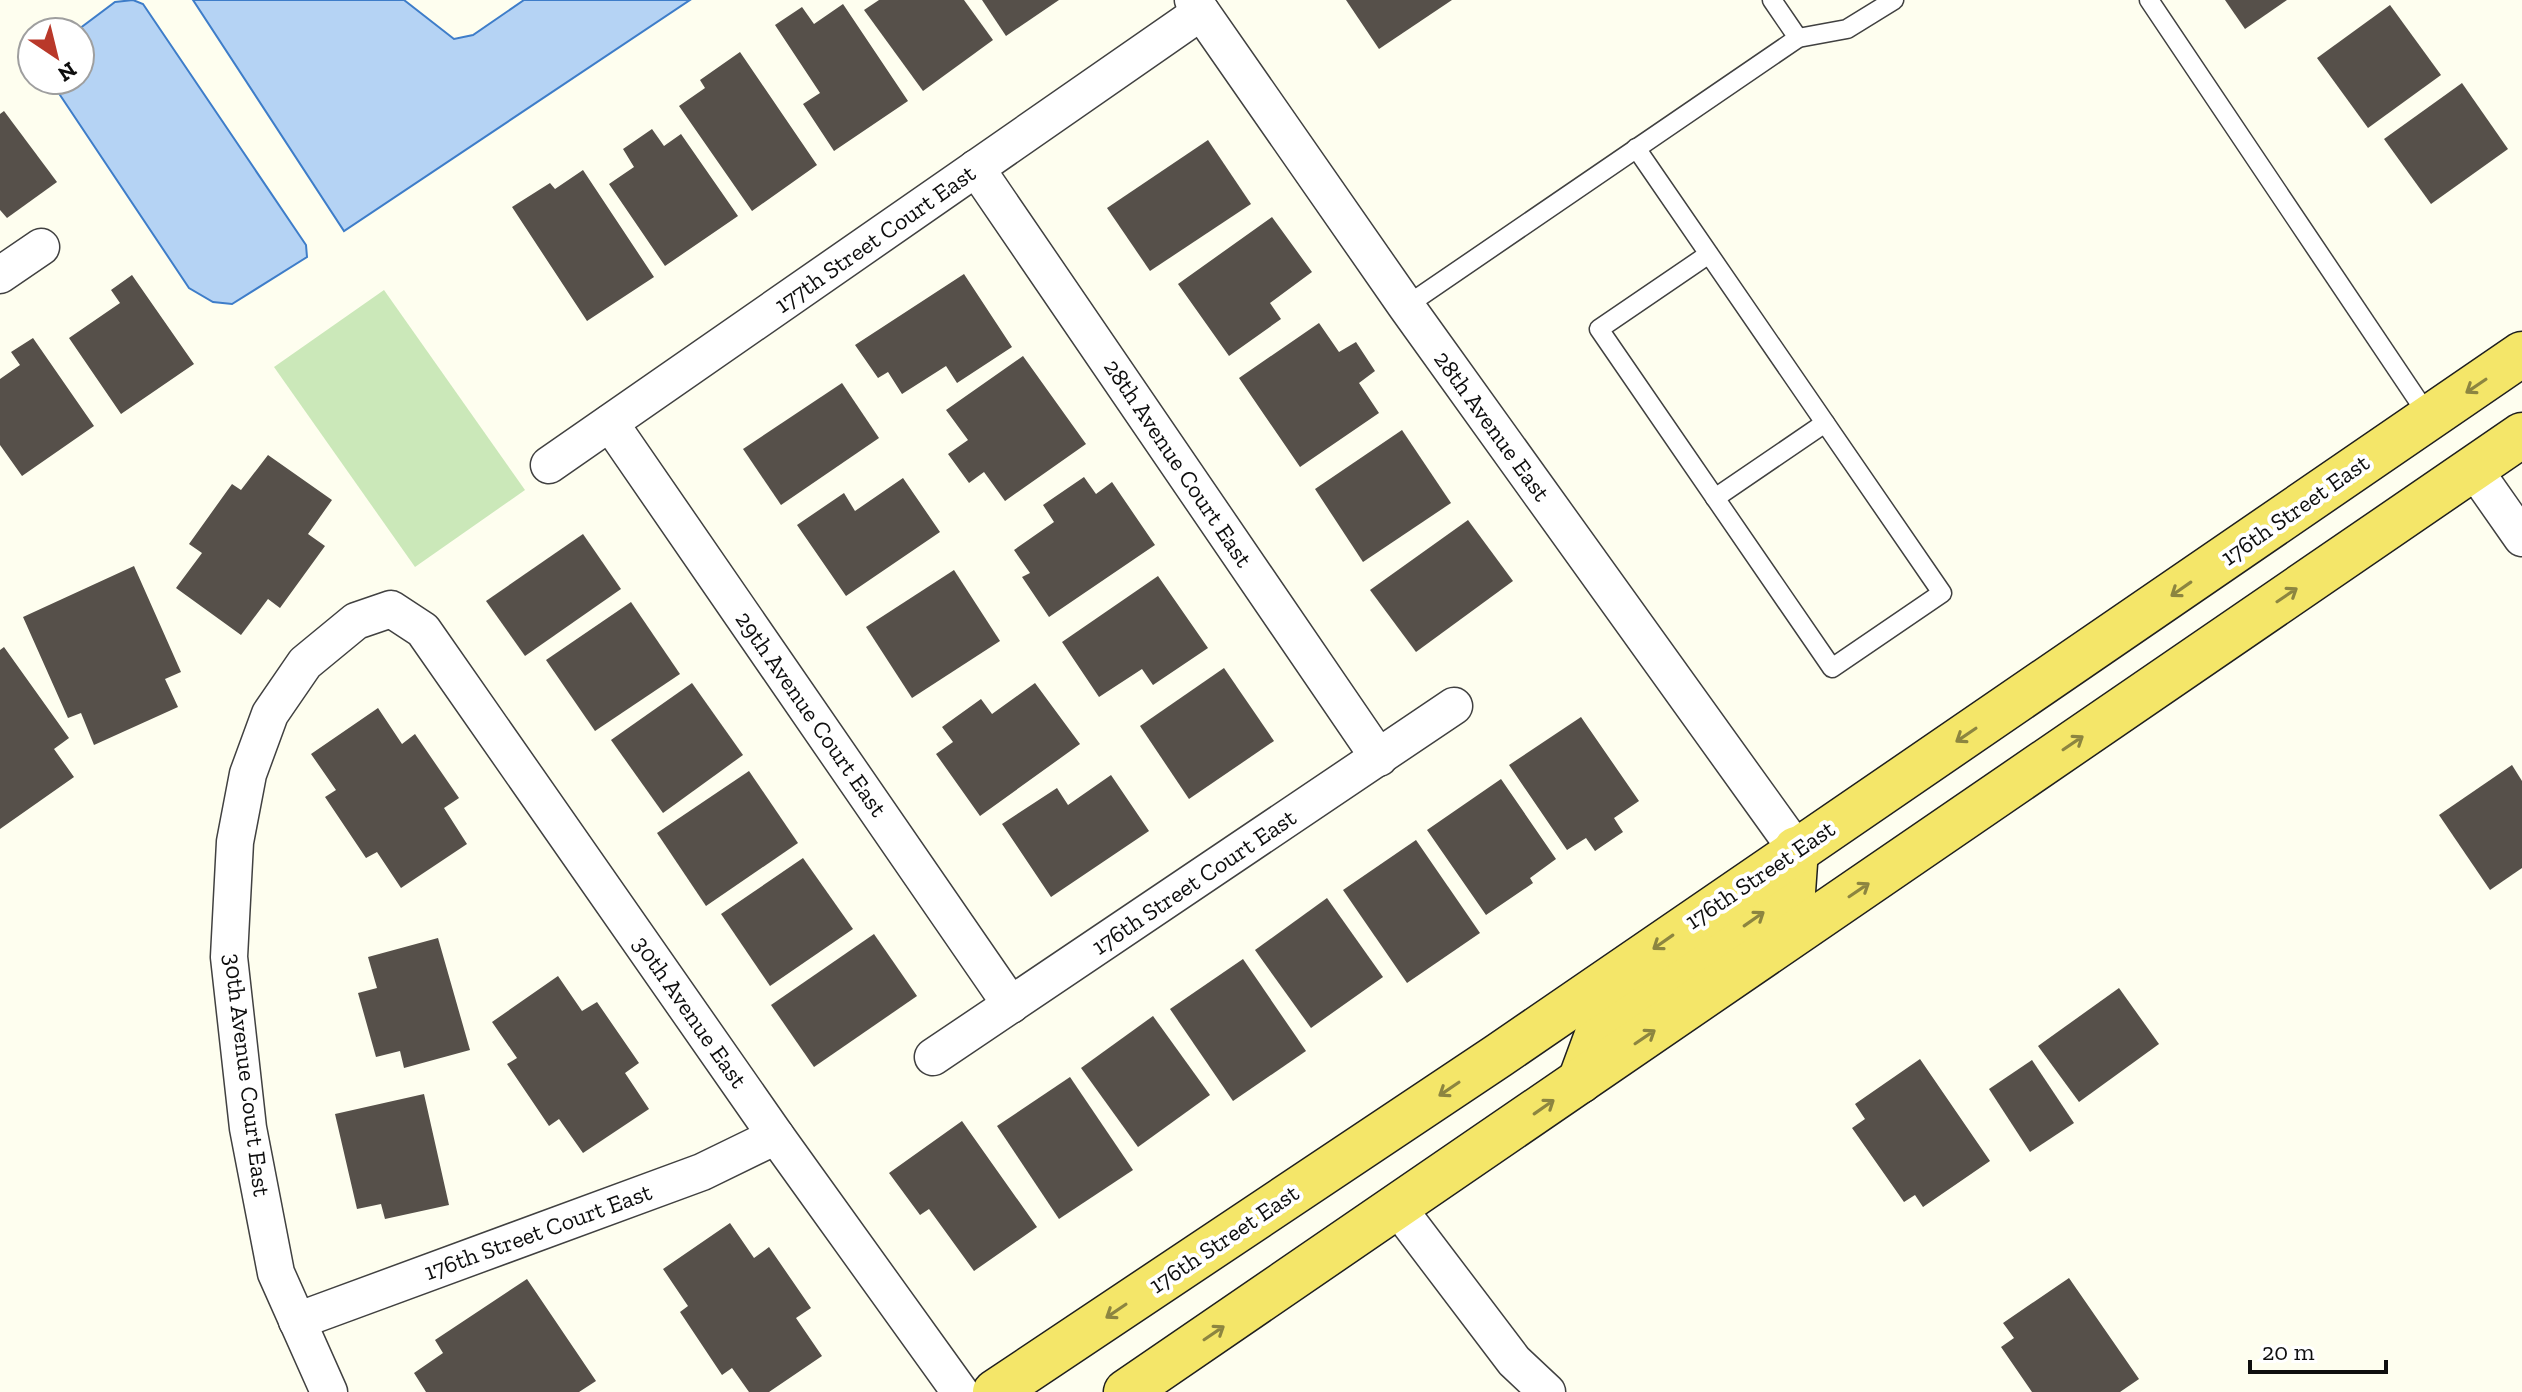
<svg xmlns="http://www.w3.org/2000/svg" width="2522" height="1392" font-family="'Zilla Slab',serif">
<rect width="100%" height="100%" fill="#fefeef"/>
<polygon fill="#cbe8b9" points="384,290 525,490 415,567 274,367"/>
<g fill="#b5d3f4" stroke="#3e7dc9" stroke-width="2">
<polygon points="133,0 143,4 306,245 307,257 232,304 213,302 189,288 56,89 68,80 80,80 80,72 85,68 80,61 80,32 75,32 115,2"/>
<polygon points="193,0 404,0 454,39 473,35 524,0 690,0 344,231"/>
</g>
<g fill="#56504a">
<polygon points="879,0 964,0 993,40 923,91 864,10"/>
<polygon points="982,0 1059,0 1006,36"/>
<polygon points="1346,0 1452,0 1379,49"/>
<polygon points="2225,0 2287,0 2245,29"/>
<polygon points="843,4 908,101 834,151 803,104 820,93 775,25 802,7 814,24"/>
<polygon points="2390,5 2441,75 2368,128 2317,58"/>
<polygon points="740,52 817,165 752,211 679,106 705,88 700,80"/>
<polygon points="2462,83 2508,149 2431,204 2384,139"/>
<polygon points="4,111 57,182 7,218 0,210 0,114"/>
<polygon points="652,129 664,146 681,134 738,216 665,266 609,184 634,167 623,149"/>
<polygon points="1208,140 1251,204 1150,271 1107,208"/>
<polygon points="583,170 654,277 587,321 512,207 550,183 555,189"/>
<polygon points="1272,217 1312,272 1270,303 1281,319 1229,356 1178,284"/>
<polygon points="964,274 1012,347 957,383 946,366 902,394 888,372 878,378 855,345"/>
<polygon points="132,275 194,364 121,414 69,338 120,303 111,290"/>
<polygon points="1319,323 1339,352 1356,342 1375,371 1359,383 1379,413 1300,467 1239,378"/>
<polygon points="33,338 94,426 22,476 0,445 0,379 20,365 11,352"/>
<polygon points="1023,356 1086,444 1005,501 984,472 969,483 948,454 968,440 946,410"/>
<polygon points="842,383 879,438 781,505 743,449"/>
<polygon points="1402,430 1451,503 1363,562 1315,489"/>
<polygon points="268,455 332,500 308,534 325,546 280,608 268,599 241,635 176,588 202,553 189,544 232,484 241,490"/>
<polygon points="1084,477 1096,494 1112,482 1155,545 1049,617 1022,577 1030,573 1014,550 1054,522 1043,505"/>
<polygon points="903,478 940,532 846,596 797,525 844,493 855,511"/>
<polygon points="1468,520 1513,581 1416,652 1370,590"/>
<polygon points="583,534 621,589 525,656 486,601"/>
<polygon points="134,566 181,672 165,679 178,707 94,745 81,713 68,718 23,617"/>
<polygon points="954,570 1000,641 912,698 866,627"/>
<polygon points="1158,576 1208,648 1153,685 1142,669 1099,697 1062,642"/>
<polygon points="631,602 680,674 595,731 546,660"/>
<polygon points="4,647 69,738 54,749 74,777 0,829 0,650"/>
<polygon points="1224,668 1274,741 1189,799 1140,726"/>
<polygon points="692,683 743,755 663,813 611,740"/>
<polygon points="1035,683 1080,744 980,816 936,754 953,742 942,727 981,699 992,714"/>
<polygon points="378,708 402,744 415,734 459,798 444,808 467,844 401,888 377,852 366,858 325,797 336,790 311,754"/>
<polygon points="1581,717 1639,801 1614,818 1623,832 1595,851 1586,838 1567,850 1509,765"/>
<polygon points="2512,765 2522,781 2522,868 2490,890 2439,815"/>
<polygon points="749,771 798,843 706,906 657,833"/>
<polygon points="1111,775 1149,831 1051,897 1002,824 1057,788 1068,805"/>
<polygon points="1501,779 1556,859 1530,878 1533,883 1486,915 1427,830"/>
<polygon points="1416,840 1480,933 1407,983 1343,890"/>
<polygon points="803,858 853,929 770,986 721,914"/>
<polygon points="1327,898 1383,977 1311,1028 1255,950"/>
<polygon points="874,934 917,996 814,1067 771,1005"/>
<polygon points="438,938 470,1050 404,1068 400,1051 376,1057 358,993 377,988 368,957"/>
<polygon points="1243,959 1306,1051 1233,1101 1170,1009"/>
<polygon points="558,976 582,1011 597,1002 639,1063 625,1073 649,1109 583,1153 559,1119 549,1126 507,1064 517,1058 492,1022"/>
<polygon points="2119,988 2159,1044 2079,1102 2038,1046"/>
<polygon points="1153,1016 1210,1095 1138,1147 1081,1068"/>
<polygon points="1920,1059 1990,1161 1923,1207 1915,1195 1904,1202 1852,1128 1865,1119 1855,1104"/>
<polygon points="2032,1060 2074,1123 2030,1152 1989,1089"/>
<polygon points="1070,1077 1133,1170 1059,1219 997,1126"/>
<polygon points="424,1094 449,1205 385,1219 381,1204 357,1209 335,1114"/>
<polygon points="962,1121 1037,1227 974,1271 929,1209 920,1215 889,1173"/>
<polygon points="730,1223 754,1258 769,1247 811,1308 796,1318 822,1356 769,1392 749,1392 732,1368 722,1375 680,1312 688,1306 663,1269"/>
<polygon points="2069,1278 2139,1379 2120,1392 2032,1392 2001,1347 2014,1338 2003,1323"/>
<polygon points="527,1279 596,1381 579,1392 426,1392 414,1373 443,1353 435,1340"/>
</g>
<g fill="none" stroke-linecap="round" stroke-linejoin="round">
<g stroke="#414141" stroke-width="21">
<g id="service">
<polyline points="1772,0 1798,38"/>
<polyline points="2149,0 2429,417"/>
<polyline points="1636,148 1942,593 1832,668 1599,329 1709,254"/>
<polyline points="1406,306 1798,38 1847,29 1894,0"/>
<polyline points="1715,498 1825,423"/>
</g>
</g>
<g stroke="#414141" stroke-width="39">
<g id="minor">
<polyline points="1193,0 1406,306 1796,849"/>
<polyline points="976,168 1379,758"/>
<polyline points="0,275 41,247"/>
<polyline points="610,423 1011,1005"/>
<polyline points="549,465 1201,12"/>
<polyline points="2473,468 2522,538"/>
<polyline points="933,1057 1454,706"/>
<polyline points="1398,1208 1514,1361 1547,1392"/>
<polyline points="297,1321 702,1172 776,1136"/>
<polyline points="329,1392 276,1273 248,1128 229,957 235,842 248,774 270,714 305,663 356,621 391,609 423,630 776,1136 960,1392"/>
</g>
</g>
<g stroke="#1f1f1f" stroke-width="47">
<g id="primary">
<polyline points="1580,1081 1601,1024 1793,892 1796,849"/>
<polyline points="995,1392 1498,1056 2522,354"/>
<polyline points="1126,1392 2522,435"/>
</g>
</g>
<use href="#service" stroke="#fff" stroke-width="18"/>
<use href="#minor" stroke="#fff" stroke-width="36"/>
<use href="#primary" stroke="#f4e669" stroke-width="44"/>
</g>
<defs><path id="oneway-shaft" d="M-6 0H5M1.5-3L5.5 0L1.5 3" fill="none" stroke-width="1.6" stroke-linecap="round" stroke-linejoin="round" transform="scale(2)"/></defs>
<g stroke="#8c8540">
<use href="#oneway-shaft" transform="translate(2476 386) rotate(146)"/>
<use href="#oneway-shaft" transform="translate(2181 589) rotate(145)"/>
<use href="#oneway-shaft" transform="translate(2287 595) rotate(-34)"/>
<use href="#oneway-shaft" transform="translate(1966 735) rotate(146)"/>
<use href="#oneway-shaft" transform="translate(2073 743) rotate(-34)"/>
<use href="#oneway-shaft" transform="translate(1859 890) rotate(-34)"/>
<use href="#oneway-shaft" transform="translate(1754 919) rotate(-35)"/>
<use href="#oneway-shaft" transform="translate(1663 942) rotate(145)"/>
<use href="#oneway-shaft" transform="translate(1645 1037) rotate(-34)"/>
<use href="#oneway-shaft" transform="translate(1449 1089) rotate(146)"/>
<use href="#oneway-shaft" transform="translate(1544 1107) rotate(-35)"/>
<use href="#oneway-shaft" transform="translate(1116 1311) rotate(146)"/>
<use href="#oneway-shaft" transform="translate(1214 1333) rotate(-34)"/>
</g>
<g text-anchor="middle" stroke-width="8" stroke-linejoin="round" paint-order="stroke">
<g font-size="24" fill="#0e0e0e" stroke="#fff">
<text transform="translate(875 239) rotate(-35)" y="8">177th Street Court East</text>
<text transform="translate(1492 426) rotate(54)" y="8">28th Avenue East</text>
<text transform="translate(1178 463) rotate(56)" y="8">28th Avenue Court East</text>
<text transform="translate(2295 510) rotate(-35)" y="8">176th Street East</text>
<text transform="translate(811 714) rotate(55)" y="8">29th Avenue Court East</text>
<text transform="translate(1760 875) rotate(-34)" y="8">176th Street East</text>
<text transform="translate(1194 882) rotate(-34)" y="8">176th Street Court East</text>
<text transform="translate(690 1012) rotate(55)" y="8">30th Avenue East</text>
<text transform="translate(247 1075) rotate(83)" y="8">30th Avenue Court East</text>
<text transform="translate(538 1232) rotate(-20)" y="8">176th Street Court East</text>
<text transform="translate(1224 1239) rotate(-34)" y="8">176th Street East</text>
</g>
</g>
<g transform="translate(56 56) rotate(145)"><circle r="38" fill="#ffffff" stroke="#9f9f9f" stroke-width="2"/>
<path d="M0-6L14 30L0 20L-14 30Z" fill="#b9382a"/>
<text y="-12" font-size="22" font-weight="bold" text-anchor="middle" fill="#0e0e0e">N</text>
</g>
<path d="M2250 1360v12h136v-12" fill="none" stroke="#0e0e0e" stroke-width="4"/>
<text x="2262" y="1360" font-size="24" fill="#0e0e0e" stroke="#ffffff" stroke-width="6" paint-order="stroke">20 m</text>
</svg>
